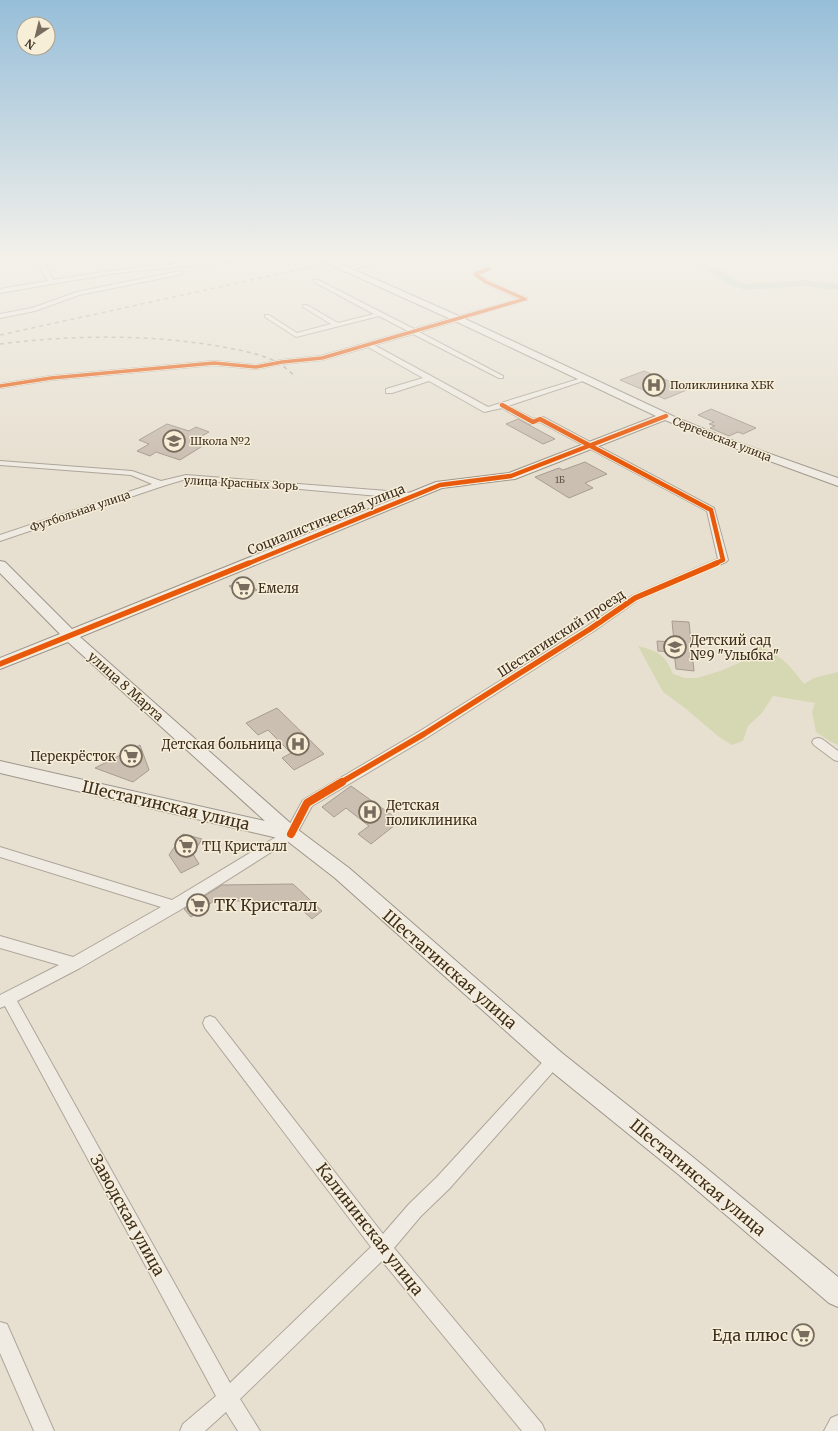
<svg xmlns="http://www.w3.org/2000/svg" width="838" height="1431" font-family="Merriweather,serif">
<rect width="100%" height="100%" fill="#e7e0d1"/>
<path fill="#d6d7b3" d="M 638,646 C 658,651 665,654 673,674 L 685,678 L 697,678 L 720,671 L 739,663 L 760,646 C 783,658 788,663 804,684 L 814,678 L 838,672 L 838,745 L 831,742 L 816,732 L 812,712 L 815,703 L 773,696 L 762,713 L 748,726 L 743,741 L 732,745 L 719,737 L 685,708 L 663,692 Z"/>
<g fill="none" stroke-linecap="round" stroke-linejoin="round">
<polygon fill="#bcccc2" fill-rule="evenodd" points="682,260 698,260 718,268 735,280 746,284 804,280 838,284 838,290 804,286 745,290 727,284 710,272"/>
</g>
<g fill="#cbbfb2" stroke="#a89c90">
<polygon points="644,371 689,389 665,399 620,380"/>
<polygon points="711,409 756,428 743,434 738,432 729,436 710,428 715,426 709,424 714,422 698,415"/>
<polygon points="518,419 529,425 555,439 543,444 506,424"/>
<polygon points="167,424 189,431 196,427 209,432 198,438 209,442 180,460 156,452 150,456 137,451 149,444 139,440"/>
<polygon points="585,462 607,474 585,483 593,488 569,498 535,477 559,468 563,470"/>
<polygon points="245,580 257,590 241,596 229,586"/>
<polygon points="672,621 689,622 694,671 676,669 674,652 658,651 657,641 674,642"/>
<polygon points="277,708 324,754 294,770 282,758 291,753 268,730 258,735 246,723"/>
<polygon points="140,745 149,770 133,782 95,768"/>
<polygon points="351,786 400,821 371,844 358,834 369,826 346,808 334,817 322,807"/>
<polygon points="183,834 202,839 193,854 199,864 181,873 169,855"/>
<polygon points="293,884 322,911 312,919 292,901 214,901 191,917 184,909 222,885"/>
</g>
<g fill="none" stroke-linecap="round" stroke-linejoin="round">
<g stroke="#ada599" stroke-width="2">
<g id="street">
<path d="M 36,260 L 42,260 L 53,280 C 119,269 187,260 254,260 L 116,273 L 0,293 L 0,289 L 48,281 Z"/>
<polygon points="375,260 385,260 345,272 342,270"/>
<polygon points="487,268 492,269 479,274 488,281 527,298 527,300 419,332 503,376 503,378 499,378 413,334 374,345 488,407 585,377 589,377 589,379 508,406 533,419 543,417 714,508 728,560 726,562 638,600 594,631 428,737 312,806 295,837 180,910 80,968 17,1001 230,1383 371,1247 205,1028 203,1023 205,1018 210,1016 215,1018 383,1234 409,1204 437,1177 549,1055 554,1053 559,1055 562,1060 559,1065 449,1189 421,1216 394,1248 542,1424 545,1431 522,1431 382,1261 240,1399 260,1431 238,1431 226,1412 205,1431 180,1431 183,1424 216,1396 5,1006 0,1008 0,995 59,965 0,948 0,936 73,957 161,907 0,857 0,847 172,900 286,831 303,800 420,731 586,627 632,596 718,559 707,511 540,422 530,424 502,408 484,412 429,381 392,393 386,393 386,389 423,378 368,347 322,360 282,364 256,369 214,365 51,380 0,388 0,384 51,376 214,361 256,365 282,360 321,356 408,331 379,316 296,337 265,317 265,315 269,315 297,333 331,324 303,307 303,305 307,305 338,323 374,314 314,282 314,280 318,280 414,329 519,299 484,283 472,274"/>
<polygon points="180,271 183,273 182,274 79,295 35,311 0,318 0,314 32,308 77,292"/>
<polygon points="0,461 132,471 161,481 186,475 413,493 417,496 413,499 186,479 163,486 0,541 0,535 152,484 131,475 0,465"/>
<polygon points="818,738 822,739 838,751 838,761 834,760 814,745 812,742 814,739"/>
<polygon points="0,1322 7,1324 54,1431 34,1431 0,1353"/>
<polygon points="838,1415 838,1431 824,1431 831,1418"/>
</g>
</g>
<g stroke="#9c958a" stroke-width="2">
<polygon id="secondary" points="320,260 332,260 461,317 677,418 731,440 838,478 838,486 723,444 665,420 515,479 442,488 80,637 297,829 349,868 562,1053 694,1158 838,1277 838,1307 829,1303 678,1174 546,1067 335,878 286,840 0,773 0,761 265,821 68,642 0,669 0,658 60,634 0,573 0,561 5,562 72,629 436,482 509,473 656,416 455,321"/>
</g>
<use href="#street" fill="#efebe3" fill-rule="evenodd"/>
<use href="#secondary" fill="#efebe3" fill-rule="evenodd"/>
<g stroke="#afaaa2" stroke-width="1.5" stroke-dasharray="4 4" stroke-linecap="butt">
<polyline points="0,335 343,260"/>
<path d="M 0,344 C 73,335 146,334 218,346 C 238,350 259,353 277,362 C 284,366 290,372 296,377"/>
</g>
<g stroke="#f7eed8" stroke-width="5">
<polyline id="cycleway-far3" points="0,386 51,378 214,363 256,367 282,362 322,358 525,299 486,282 475,274 489,269"/>
</g>
<g stroke="#f7eed8" stroke-width="6">
<g id="cycleway-far2">
<polyline points="502,405 533,422 540,419 711,510 723,560 714,564"/>
<polyline points="247,564 440,485 511,476 666,416"/>
</g>
</g>
<g stroke="#f7eed8" stroke-width="8">
<g id="cycleway-far1">
<polyline points="0,664 249,563"/>
<polyline points="340,783 424,734 590,629 635,598 717,563"/>
</g>
</g>
<g stroke="#f7eed8" stroke-width="10">
<polyline id="cycleway" points="291,834 307,803 342,782"/>
</g>
<use href="#cycleway-far3" stroke="#e8590c" stroke-width="3.5"/>
<use href="#cycleway-far2" stroke="#e8590c" stroke-width="4.5"/>
<use href="#cycleway-far1" stroke="#e8590c" stroke-width="5.5"/>
<use href="#cycleway" stroke="#e8590c" stroke-width="8"/>
</g>
<linearGradient id="sky" x2="0" y2="1"><stop stop-color="#96bed9"/><stop offset="0.56" stop-color="#f4f1ea"/><stop offset="1" stop-color="#f4f1ea" stop-opacity="0"/></linearGradient>
<rect width="838" height="461" fill="url(#sky)"/>
<defs>
<g id="hospital-ring" transform="scale(1.15)"><circle r="9.5" fill="#f7eed8" stroke="#786c5e" stroke-width="1.5"/><path d="M-5-5h3v3.5h4V-5h3V5h-3V1.5h-4V5h-3Z" fill="#786c5e"/></g>
<g id="school-ring" transform="scale(1.15)"><circle r="9.5" fill="#f7eed8" stroke="#786c5e" stroke-width="1.5"/><path d="M0-5L7-2L0 1L-7-2ZM-4 1L0 2.5L4 1V4Q0 6-4 4Z" fill="#786c5e"/></g>
<g id="supermarket-ring" transform="scale(1.15)"><circle r="9.5" fill="#f7eed8" stroke="#786c5e" stroke-width="1.5"/><path d="M-6-5.5h2.5l.6 2H6L4.5 2H-2.5L-4.4-4H-6ZM-1.5 3.2a1.3 1.3 0 1 0 .1 0ZM3 3.2a1.3 1.3 0 1 0 .1 0Z" fill="#786c5e"/></g>
</defs>
<g fill-rule="evenodd">
<use href="#hospital-ring" x="654" y="385"/>
<use href="#school-ring" x="174" y="441"/>
<use href="#supermarket-ring" x="243" y="588"/>
<use href="#school-ring" x="675" y="647"/>
<use href="#hospital-ring" x="298" y="744"/>
<use href="#supermarket-ring" x="131" y="756"/>
<use href="#hospital-ring" x="370" y="812"/>
<use href="#supermarket-ring" x="186" y="846"/>
<use href="#supermarket-ring" x="198" y="905"/>
<use href="#supermarket-ring" x="803" y="1335"/>
</g>
<g text-anchor="middle" stroke-width="3" stroke-linejoin="round" paint-order="stroke">
<g font-size="9" fill="#605244">
<text x="560" y="483">1Б</text>
</g>
<g font-size="11" fill="#3d2e20" stroke="#f7eed8" text-anchor="start">
<text x="670" y="389">Поликлиника ХБК</text>
<text x="190" y="445">Школа №2</text>
</g>
<g font-size="11" fill="#3d2e20" stroke="#f7eed8">
<text transform="translate(722 439) rotate(21)" y="4">Сергеевская улица</text>
<text transform="translate(241 483) rotate(3)" y="4">улица Красных Зорь</text>
<text transform="translate(80 511) rotate(-19)" y="4">Футбольная улица</text>
</g>
<g font-size="13" fill="#3d2e20" stroke="#f7eed8">
<text transform="translate(326 519) rotate(-22)" y="5">Социалистическая улица</text>
<text transform="translate(561 633) rotate(-33)" y="5">Шестагинский проезд</text>
<text transform="translate(126 686) rotate(42)" y="5">улица 8 Марта</text>
</g>
<g font-size="13" fill="#3d2e20" stroke="#f7eed8" text-anchor="start">
<text x="258" y="593">Емеля</text>
<text x="690" y="645">Детский сад<tspan x="690" dy="15">№9 "Улыбка"</tspan></text>
<text x="282" y="749" text-anchor="end">Детская больница</text>
<text x="116" y="761" text-anchor="end">Перекрёсток</text>
<text x="386" y="810">Детская<tspan x="386" dy="15">поликлиника</tspan></text>
<text x="202" y="851">ТЦ Кристалл</text>
</g>
<g font-size="16" fill="#3d2e20" stroke="#f7eed8">
<text transform="translate(166 805) rotate(13)" y="6">Шестагинская улица</text>
<text transform="translate(450 969) rotate(41)" y="6">Шестагинская улица</text>
<text transform="translate(698 1177) rotate(40)" y="6">Шестагинская улица</text>
<text transform="translate(128 1215) rotate(61)" y="6">Заводская улица</text>
<text transform="translate(370 1229) rotate(52)" y="6">Калининская улица</text>
</g>
<g font-size="16" fill="#3d2e20" stroke="#f7eed8" text-anchor="start">
<text x="214" y="911">ТК Кристалл</text>
<text x="788" y="1341" text-anchor="end">Еда плюс</text>
</g>
</g>
<g transform="translate(36 36) rotate(215)"><circle r="19" fill="#f7eed8" stroke="#ada18e"/>
<path d="M0-3L7 15L0 10L-7 15Z" fill="#786c5e"/>
<text y="-6" font-size="11" font-weight="bold" text-anchor="middle" fill="#3d2e20">N</text>
</g>
</svg>
